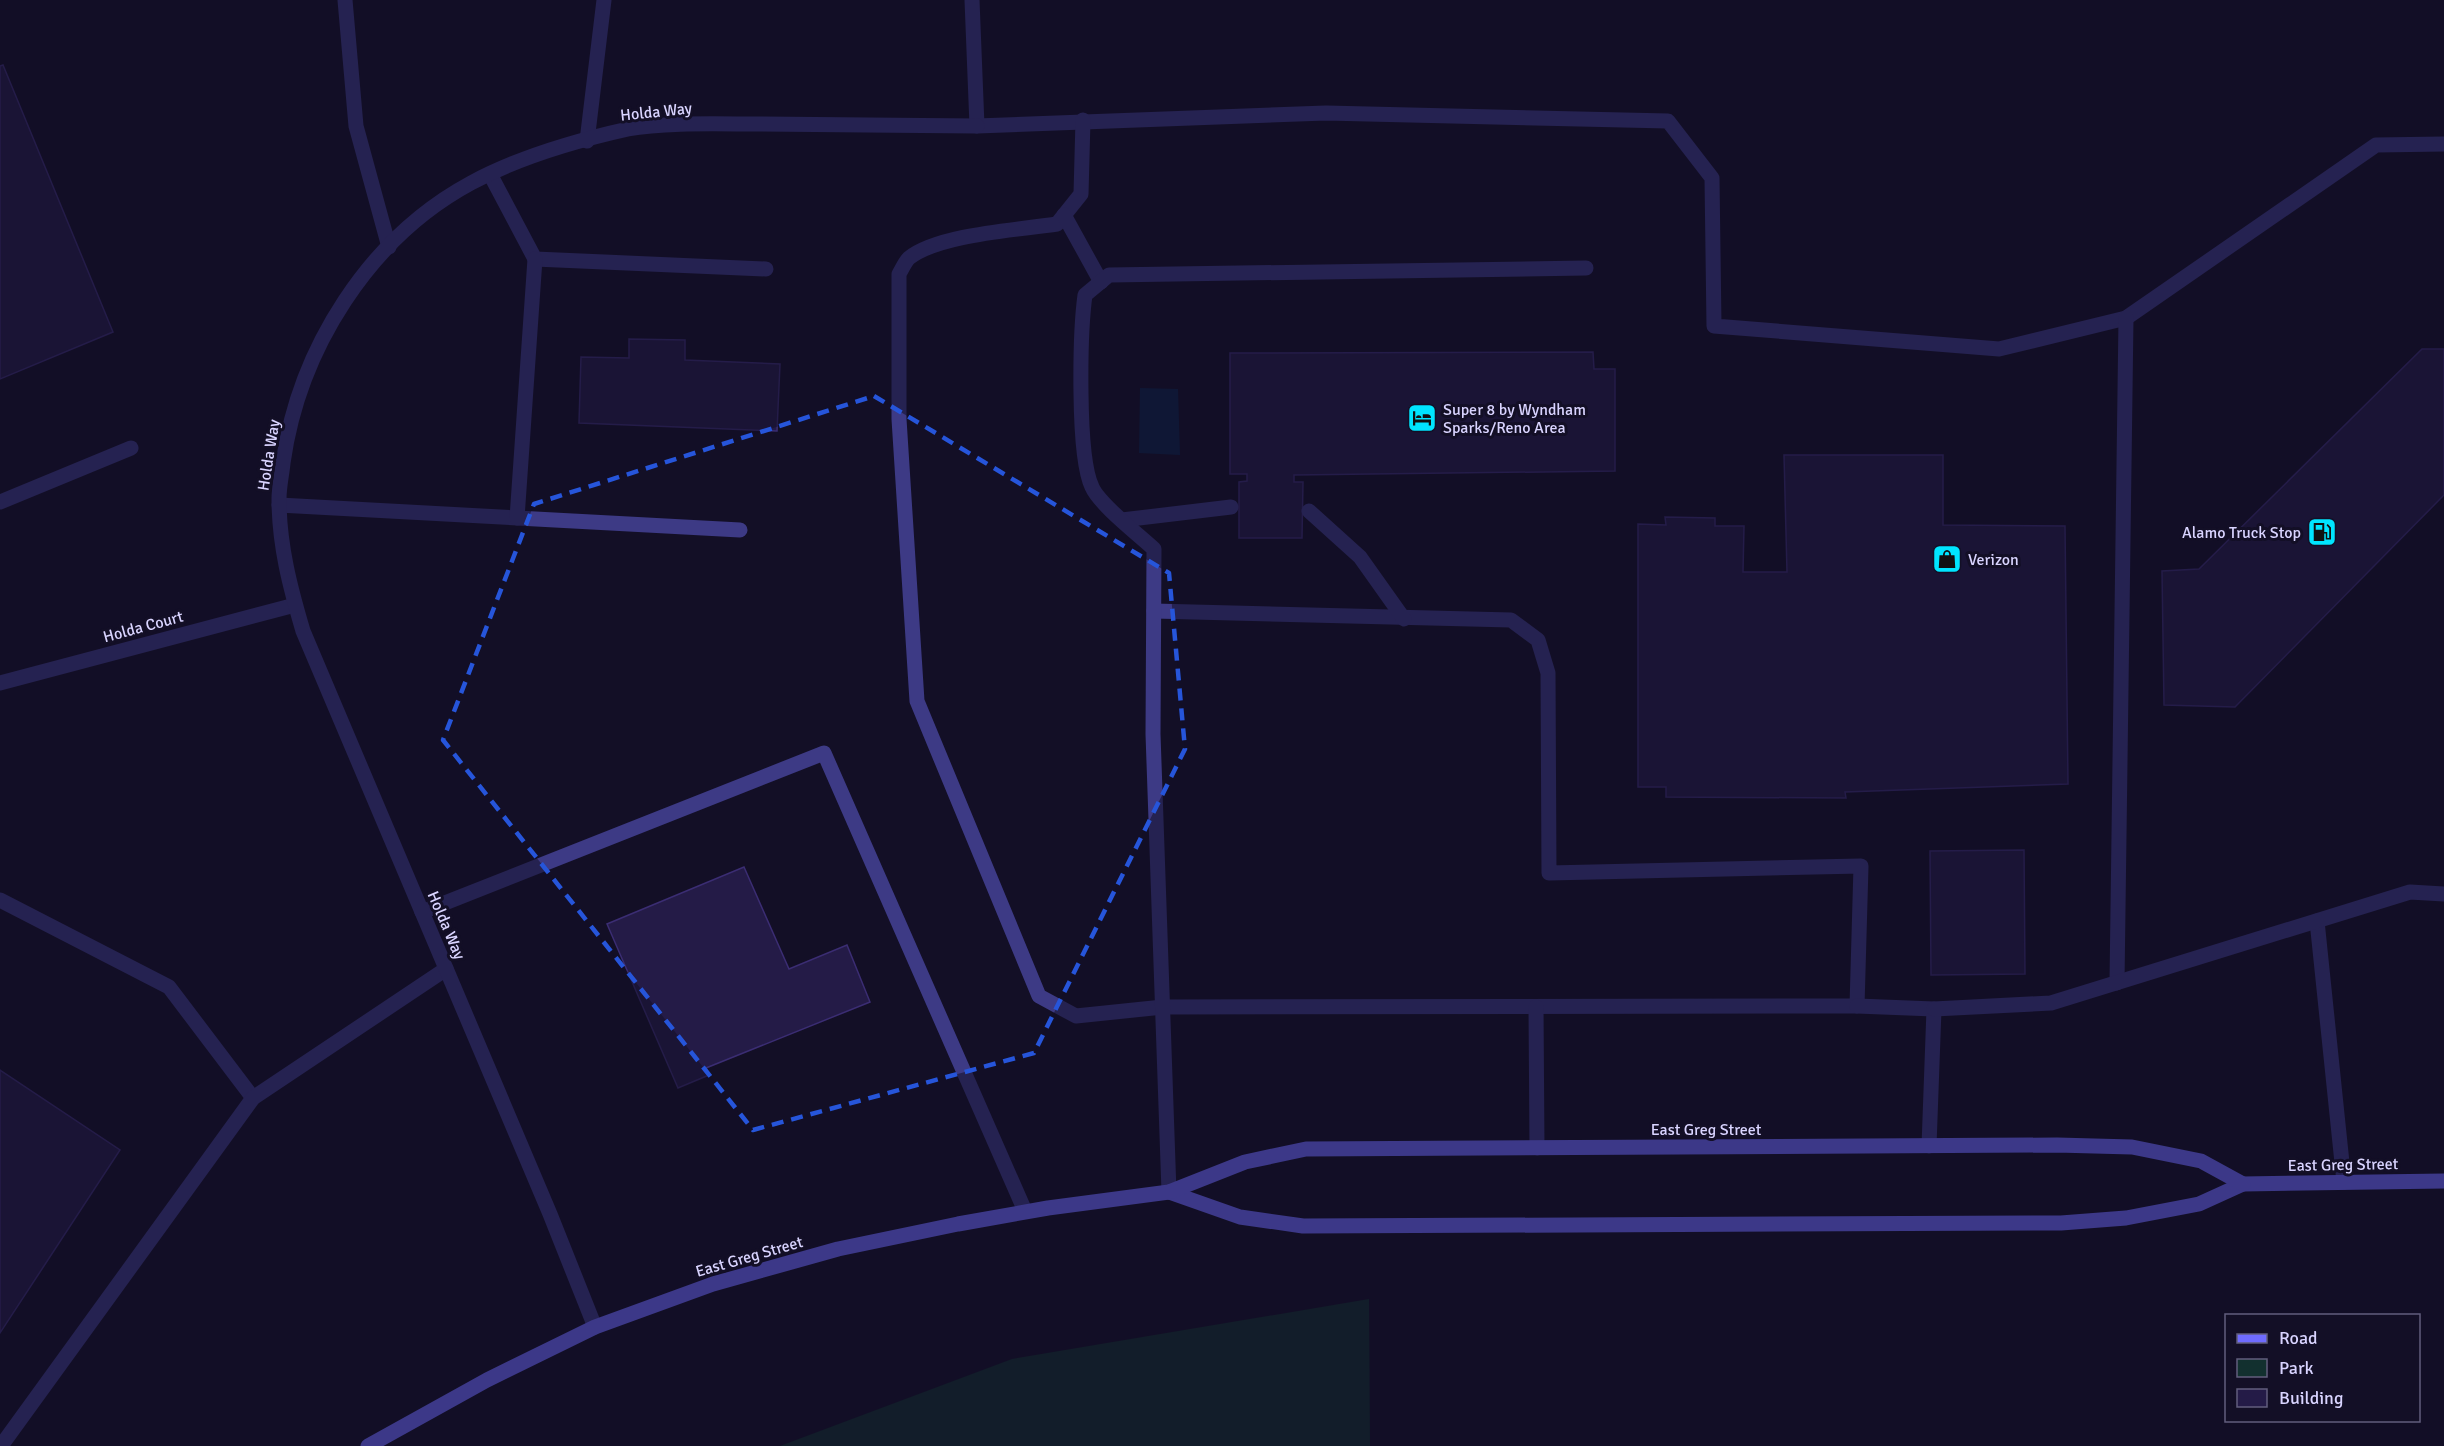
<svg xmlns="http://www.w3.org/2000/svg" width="2444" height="1446" font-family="Signika,sans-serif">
<rect width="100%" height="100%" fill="#130f26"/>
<polygon fill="#12302f" points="1369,1299 1370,1446 780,1446 1012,1359"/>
<polygon fill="#0c2248" points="1140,388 1178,389 1180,455 1139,453"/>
<g fill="#241b47" stroke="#3b2d73" stroke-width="1.5">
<polygon points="3,65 113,332 0,379 0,66"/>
<polygon points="629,339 685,340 685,360 780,364 777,431 579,423 581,357 629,358"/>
<polygon points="2422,349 2444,349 2444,495 2235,707 2164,705 2162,571 2199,569"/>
<polygon points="1593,352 1594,369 1615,369 1615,471 1294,475 1294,482 1303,482 1302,538 1239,538 1239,482 1247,481 1247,474 1230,474 1230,353"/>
<polygon points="1784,455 1943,455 1943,525 2065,526 2068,784 1845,792 1846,798 1666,797 1666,787 1638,787 1638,524 1666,525 1665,517 1715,518 1715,526 1744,526 1743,572 1787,572"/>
<polygon points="2024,850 2025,974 1931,975 1930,851"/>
<polygon points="744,867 789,969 847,945 870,1002 706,1068 709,1075 678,1088 607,924"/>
<polygon points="0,1070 120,1150 0,1333"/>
</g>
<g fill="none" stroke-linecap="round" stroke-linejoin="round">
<g stroke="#3d3a85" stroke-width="15">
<polyline points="345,0 356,126 389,247"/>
<polyline points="972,0 977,126 1326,113 1668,121 1712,178 1714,326 1999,349 2126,318 2376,145 2444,144"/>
<path d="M 1083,120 L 1081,194 L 1057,224 C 1019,230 939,234 909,258 C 905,262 902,269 899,274 L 899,419 L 917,701 L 1039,996 L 1076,1016 L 1163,1007 L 1857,1006 L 1861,866 L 1549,873 L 1548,673 L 1538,640 L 1511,620 L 1154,611"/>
<polyline points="587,141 604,0"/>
<polyline points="490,174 535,259 766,269"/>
<polyline points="1064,215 1101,282"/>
<polyline points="0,502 131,448"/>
<polyline points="279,505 740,530"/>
<polyline points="1309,511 1360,557 1404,619"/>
<polyline points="517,518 535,259"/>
<polyline points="1122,520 1231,507"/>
<polyline points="0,900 169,987 253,1098"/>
<polyline points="422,912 824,753 1025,1211"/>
<polyline points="2317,921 2344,1182"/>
<polyline points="2117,983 2126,318"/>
<polyline points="1857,1006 1934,1009 1929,1146"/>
<polyline points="1536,1007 1537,1148"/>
<polyline points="1934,1009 2051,1003 2410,892 2444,894"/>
<path d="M 1169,1192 L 1153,734 L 1154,549 C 1139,535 1099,504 1092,487 C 1077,456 1080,332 1085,295 L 1109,275 L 1586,268"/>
<polyline points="1,1446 253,1098 446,969"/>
</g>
<g stroke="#3d3a85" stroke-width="15">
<polyline points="0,683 295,605"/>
<path d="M 595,1327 L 550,1214 L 303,631 C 290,587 279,545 279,499 C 279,487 282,474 283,463 C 299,349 369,238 471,183 C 519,157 574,141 628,129 C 664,122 720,124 758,124 C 831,125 904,125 977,126"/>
</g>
<g stroke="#6f6bff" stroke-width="15">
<polyline points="1169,1192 1240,1217 1303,1226 2061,1223 2126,1218 2199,1204 2243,1184 2444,1181"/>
<polyline points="368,1446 487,1380 595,1327 713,1284 838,1249 958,1224 1048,1208 1169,1192 1245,1162 1306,1149 2057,1145 2132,1147 2201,1161 2243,1184"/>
</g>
</g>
<path d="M0 0H2444V1446H0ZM 874,396 L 1169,573 L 1185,749 L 1034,1053 L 753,1130 L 443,740 L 534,504 Z" fill="#130f26" fill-opacity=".55" fill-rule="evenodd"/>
<path fill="none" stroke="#2655da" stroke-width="4.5" stroke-dasharray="12 8" stroke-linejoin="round" d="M 874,396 L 1169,573 L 1185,749 L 1034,1053 L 753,1130 L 443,740 L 534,504 Z"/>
<defs>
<g id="hotel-square" transform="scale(1.5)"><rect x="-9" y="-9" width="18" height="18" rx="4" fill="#00e5ff" stroke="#130f26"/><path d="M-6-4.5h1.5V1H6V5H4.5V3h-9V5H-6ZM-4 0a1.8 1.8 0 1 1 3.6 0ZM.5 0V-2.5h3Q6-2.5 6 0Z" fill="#111"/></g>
<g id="fuel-square" transform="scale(1.5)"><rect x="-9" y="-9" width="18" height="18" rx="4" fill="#00e5ff" stroke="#130f26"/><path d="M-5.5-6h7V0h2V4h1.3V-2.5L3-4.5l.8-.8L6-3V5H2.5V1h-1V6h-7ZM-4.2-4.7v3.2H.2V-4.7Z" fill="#111"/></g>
<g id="shop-square" transform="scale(1.5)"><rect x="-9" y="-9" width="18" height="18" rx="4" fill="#00e5ff" stroke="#130f26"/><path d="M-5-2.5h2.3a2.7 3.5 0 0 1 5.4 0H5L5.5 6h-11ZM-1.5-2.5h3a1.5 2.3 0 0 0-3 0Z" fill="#111"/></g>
</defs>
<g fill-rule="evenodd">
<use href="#hotel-square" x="1422" y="418"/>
<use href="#fuel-square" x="2322" y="532"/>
<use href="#shop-square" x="1947" y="559"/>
</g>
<g text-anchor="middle" stroke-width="6" stroke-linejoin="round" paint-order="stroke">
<g font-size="16" fill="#d9d4ff" stroke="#130f26">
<text transform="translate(656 111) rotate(-6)" y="6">Holda Way</text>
<text transform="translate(268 455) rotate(-81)" y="6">Holda Way</text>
<text transform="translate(143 626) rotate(-15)" y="6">Holda Court</text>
<text transform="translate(447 925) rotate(67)" y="6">Holda Way</text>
<text x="1706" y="1135">East Greg Street</text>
<text transform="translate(2343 1164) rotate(-1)" y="6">East Greg Street</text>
<text transform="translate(749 1256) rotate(-16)" y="6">East Greg Street</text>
</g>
<g font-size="16" fill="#d9d4ff" stroke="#130f26" text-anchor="start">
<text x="1443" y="415">Super 8 by Wyndham<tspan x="1443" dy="18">Sparks/Reno Area</tspan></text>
<text x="2301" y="538" text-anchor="end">Alamo Truck Stop</text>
<text x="1968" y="565">Verizon</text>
</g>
</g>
<rect x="2225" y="1314" width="195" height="108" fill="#130f26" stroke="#625e7d" stroke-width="1.5"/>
<rect x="2237" y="1334" width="30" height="9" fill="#6f6bff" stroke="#625e7d" stroke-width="1.5"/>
<text x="2279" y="1344" font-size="18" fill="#d9d4ff">Road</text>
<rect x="2237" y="1359" width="30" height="18" fill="#12302f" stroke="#625e7d" stroke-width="1.5"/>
<text x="2279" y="1374" font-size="18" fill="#d9d4ff">Park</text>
<rect x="2237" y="1389" width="30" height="18" fill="#241b47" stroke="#625e7d" stroke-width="1.5"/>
<text x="2279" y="1404" font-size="18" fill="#d9d4ff">Building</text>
</svg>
